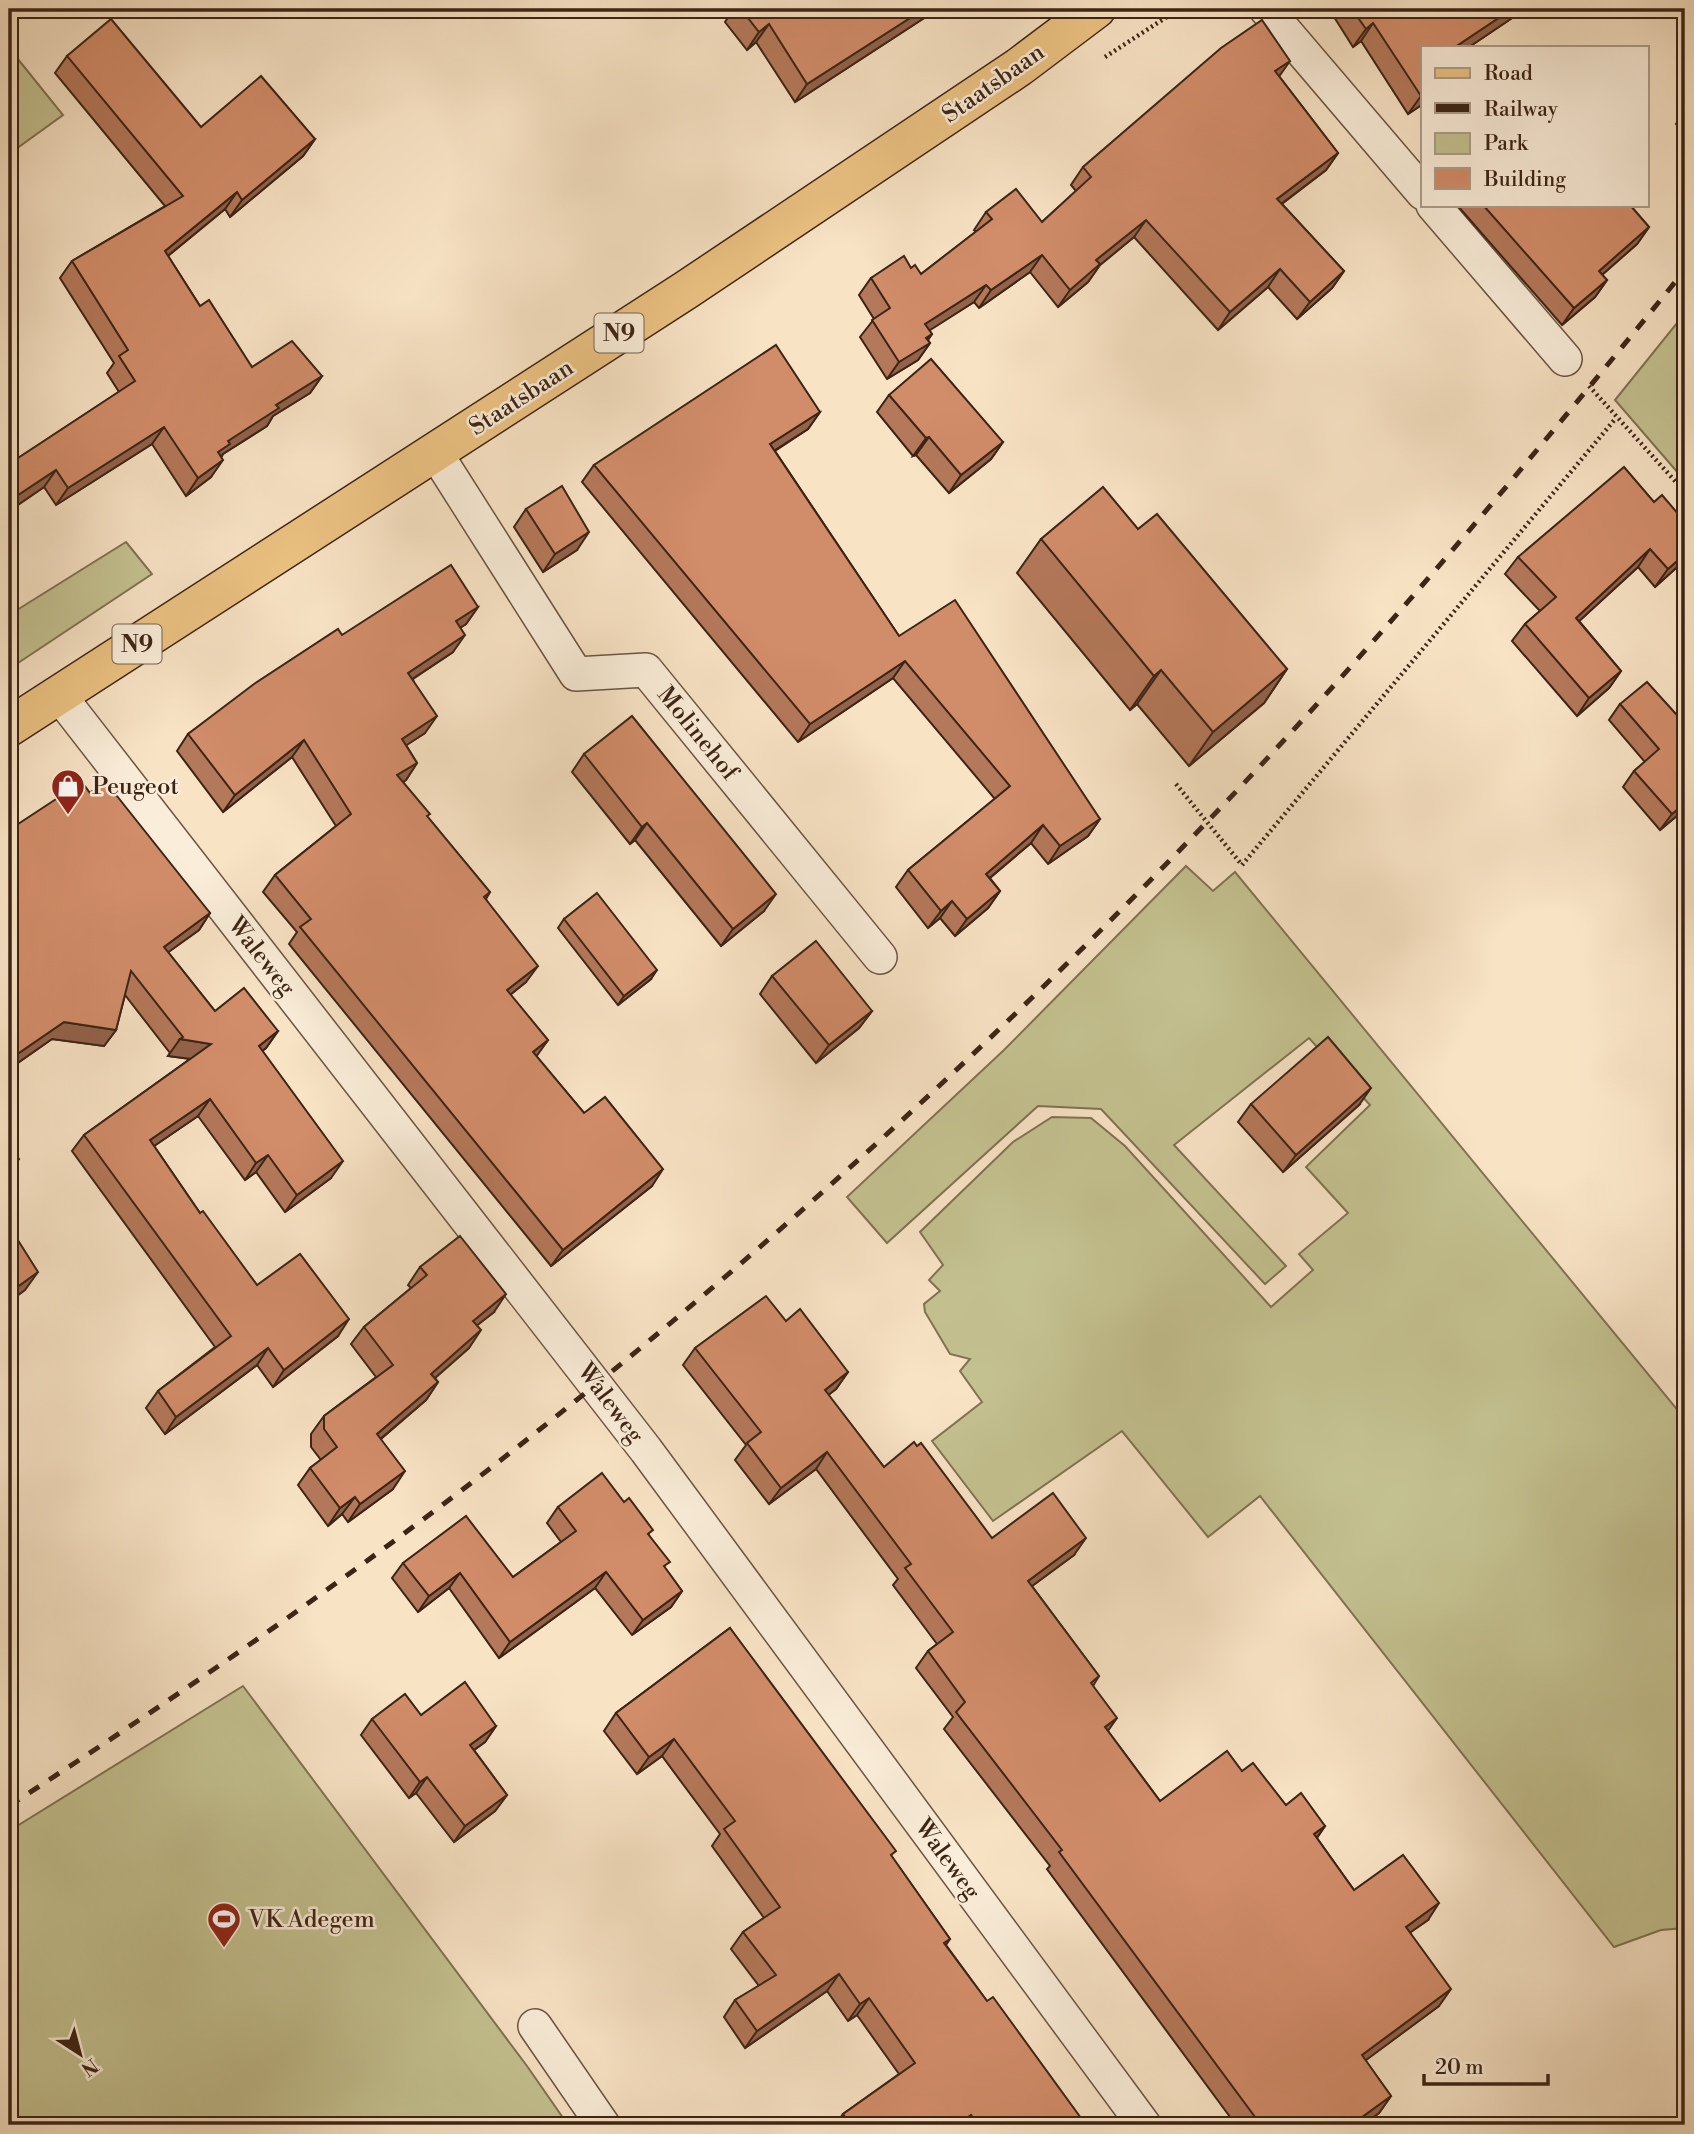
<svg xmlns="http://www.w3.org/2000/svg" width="1694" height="2134" font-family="'Libre Bodoni',serif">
<rect width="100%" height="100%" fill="#f8e3c5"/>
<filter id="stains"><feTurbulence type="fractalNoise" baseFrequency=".00286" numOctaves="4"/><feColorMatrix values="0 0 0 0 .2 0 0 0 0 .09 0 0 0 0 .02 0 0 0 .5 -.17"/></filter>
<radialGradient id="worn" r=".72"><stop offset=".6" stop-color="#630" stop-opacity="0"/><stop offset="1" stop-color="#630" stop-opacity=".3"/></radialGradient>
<g fill="#c4c190" stroke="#807252" stroke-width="2">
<polygon points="9,48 63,115 9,154"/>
<polygon points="1685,313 1685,481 1615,400"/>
<polygon points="126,542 152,574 9,669 9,615"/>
<polygon points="1186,866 1213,891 1235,872 1685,1419 1685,1928 1661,1930 1614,1947 1260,1496 1208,1537 1122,1431 993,1521 932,1441 982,1402 960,1371 970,1359 950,1354 925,1312 924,1304 940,1291 929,1280 943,1265 920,1232 1013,1142 1052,1117 1091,1118 1125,1146 1271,1307 1313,1270 1299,1254 1348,1213 1306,1167 1370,1105 1309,1038 1174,1145 1286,1266 1265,1284 1101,1109 1038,1106 887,1243 847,1197 1004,1050"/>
<polygon points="243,1686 527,2066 568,2125 9,2125 9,1831"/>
</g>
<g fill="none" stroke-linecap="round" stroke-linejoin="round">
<g stroke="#6b5441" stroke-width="36">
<g id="minor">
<polyline points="1266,9 1423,193"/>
<polyline points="1433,205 1565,359"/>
<polyline points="435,452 576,674 646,670 880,957"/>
<polyline points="59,695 646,1450 1144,2125"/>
<polyline points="535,2026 603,2125"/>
</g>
</g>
<g stroke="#3c2415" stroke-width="41">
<polyline id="primary" points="9,727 686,290 1019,67 1096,9"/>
</g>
<g stroke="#3c2415" stroke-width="4.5" stroke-dasharray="2 3.5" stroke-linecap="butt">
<polyline points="1105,57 1179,9"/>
<polyline points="1589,386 1685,492"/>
<polyline points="1176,784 1242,865 1616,418"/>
</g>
<use href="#minor" stroke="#faedd9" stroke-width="33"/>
<use href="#primary" stroke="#ecc282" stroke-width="38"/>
<path stroke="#3c2415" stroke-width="5" stroke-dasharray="12 12" stroke-linecap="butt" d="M 9,1806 C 172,1700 334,1589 488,1470 C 742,1273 982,1056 1204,825 C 1374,649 1531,459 1685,270"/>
</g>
<g fill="#b4785a" stroke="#3c2415" stroke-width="2">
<polygon points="734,9 938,9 795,102 756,42 747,50 725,22"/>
<polygon points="1329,9 1522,9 1518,14 1469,47 1423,47 1423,104 1408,114 1361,41 1353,47"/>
<polygon points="67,56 201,127 315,139 303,156 230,217 225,209 168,256 200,306 252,367 322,376 310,393 273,416 267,426 223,454 211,477 186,496 152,444 56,505 44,487 9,511 9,464 119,392 107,373 114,363 60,278 72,261 165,206 55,73"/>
<polygon points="1279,76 1338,153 1326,170 1282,204 1344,271 1332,288 1297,319 1268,287 1218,330 1134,237 1100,265 1088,282 1058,307 1030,272 979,308 974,302 929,330 932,334 928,340 930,343 918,360 887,379 860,337 874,319 859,295 871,278 911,268 921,274 976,232 974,230 986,212 1042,222 1076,191 1071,185 1083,167"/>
<polygon points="1685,111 1685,135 1676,124"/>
<polygon points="1457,205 1630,205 1649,227 1637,244 1602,275 1607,280 1595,297 1562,325"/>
<polygon points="889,395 1003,442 991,459 949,493 916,455 913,456 877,412"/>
<polygon points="820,412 808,429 775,451 899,636 1100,819 1088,836 1048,864 1031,843 990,878 1000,891 988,908 955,936 940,918 928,928 896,887 908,870 995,799 893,678 798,742 582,482 594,465"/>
<polygon points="1654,502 1685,560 1655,587 1638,567 1579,621 1621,671 1609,688 1577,716 1512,641 1525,624 1540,611 1505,574 1518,557"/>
<polygon points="526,509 577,550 543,572 514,527"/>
<polygon points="1138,529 1287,669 1264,703 1189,766 1137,704 1130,710 1017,573 1041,539"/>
<polygon points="478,607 466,624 460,628 453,652 413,679 425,733 406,745 417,763 406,780 403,782 427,817 490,892 486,899 526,982 510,995 548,1040 536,1056 584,1113 652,1186 551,1266 289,944 297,932 263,892 275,875 336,826 292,757 223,812 177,751 188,734 342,635"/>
<polygon points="1620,704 1685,724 1685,809 1660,830 1623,787 1634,771 1645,762 1609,720"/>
<polygon points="584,754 764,911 721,946 635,840 630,844 572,772"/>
<polygon points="90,793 210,913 199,930 168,952 215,1011 278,1031 266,1048 262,1051 331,1178 285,1212 256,1172 245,1180 198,1116 154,1146 200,1213 257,1285 338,1336 273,1387 257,1365 165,1434 146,1408 158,1391 215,1347 72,1151 84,1135 190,1059 168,1056 170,1053 125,995 116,1030 104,1046 52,1039 9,1069 9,830"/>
<polygon points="564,919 651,979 618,1005 558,928"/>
<polygon points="772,976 872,1011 859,1028 816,1063 760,994"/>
<polygon points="1251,1104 1359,1105 1283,1172 1238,1122"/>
<polygon points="420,1267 494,1312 477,1325 469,1348 435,1378 438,1382 426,1400 381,1439 393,1489 348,1522 342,1514 328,1526 298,1485 310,1468 321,1460 311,1447 311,1434 324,1416 376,1377 351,1344 364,1327 411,1288 408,1285"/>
<polygon points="786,1321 848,1372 836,1389 828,1395 884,1467 992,1538 1074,1555 1032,1586 1099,1676 1093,1686 1108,1731 1160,1801 1242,1771 1286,1805 1325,1826 1317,1838 1354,1890 1428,1920 1410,1932 1439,2006 1365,2060 1391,2096 1379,2113 1363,2125 1236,2125 1047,1869 1050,1866 944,1729 953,1717 916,1668 928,1651 937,1644 893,1585 898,1579 816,1469 769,1504 735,1460 746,1445 683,1365 695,1348"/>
<polygon points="558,1507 649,1535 665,1568 682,1591 671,1607 632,1635 595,1588 499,1658 449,1588 418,1612 392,1578 403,1563 513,1577 561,1542 547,1523"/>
<polygon points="730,1628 950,1939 946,1945 987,2001 1086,2125 835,2125 843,2114 899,2074 857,2015 848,2021 827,1991 745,2048 724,2017 735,2000 759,1986 731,1949 743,1932 764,1918 712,1846 720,1834 662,1756 637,1774 604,1731 616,1713"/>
<polygon points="421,1715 496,1726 485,1742 474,1750 507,1795 495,1811 454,1842 416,1793 409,1798 361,1735 372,1719"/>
</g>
<g fill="#92624a" stroke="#3c2415" stroke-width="2">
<polygon points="924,9 938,9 795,102 807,84"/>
<polygon points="1512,9 1522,9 1518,14 1469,47 1455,47"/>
<polygon points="1373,23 1361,41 1353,47 1366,29"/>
<polygon points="769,24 756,42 747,50 759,32"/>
<polygon points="1290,61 1278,78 1275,71"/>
<polygon points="1423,95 1423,104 1408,114 1421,96"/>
<polygon points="315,139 303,156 230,217 242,200"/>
<polygon points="1338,153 1326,170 1265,216 1277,199"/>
<polygon points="237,192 225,209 153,268 165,251"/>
<polygon points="1146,220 1134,237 1100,265 1088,282 1058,307 1070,290 1096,260"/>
<polygon points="1649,227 1637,244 1587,288 1599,271"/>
<polygon points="1042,255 1030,272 979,308 991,290"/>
<polygon points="1280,269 1268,287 1218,330 1230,312"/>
<polygon points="1344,271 1332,288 1297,319 1310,302"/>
<polygon points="1607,280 1595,297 1562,325 1574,308"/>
<polygon points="986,285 974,302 913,341 925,324"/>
<polygon points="932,334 922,348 930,343 918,360 887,379 899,362"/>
<polygon points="322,376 310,393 273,416 267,426 223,454 218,461 218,452 228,441 276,405"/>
<polygon points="820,412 808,429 758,461 770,444"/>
<polygon points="164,427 152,444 56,505 68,488"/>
<polygon points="929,437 916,455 913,456 926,438"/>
<polygon points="1003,442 991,459 949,493 961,475"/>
<polygon points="223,460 211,477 186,496 198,478"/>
<polygon points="56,470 44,487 9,511 9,501"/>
<polygon points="589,532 577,550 543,572 555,554"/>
<polygon points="1650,549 1638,567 1564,635 1576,618"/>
<polygon points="1685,554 1685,560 1655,587 1668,569"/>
<polygon points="478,607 466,624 444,638 456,621"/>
<polygon points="465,635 453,652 397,689 408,673"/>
<polygon points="905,661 893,678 798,742 810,724"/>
<polygon points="1287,669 1264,703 1189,766 1213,732"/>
<polygon points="1161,670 1137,704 1130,710 1154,676"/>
<polygon points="1621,671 1609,688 1577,716 1589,698"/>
<polygon points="437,716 425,733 390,756 402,739"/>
<polygon points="304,740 292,757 223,812 235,795"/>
<polygon points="417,763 406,780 386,792 397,775"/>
<polygon points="1685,803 1685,809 1660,830 1672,814"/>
<polygon points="1100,819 1088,836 1048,864 1060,846"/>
<polygon points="647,823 635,840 630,844 642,827"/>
<polygon points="1043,825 1031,843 974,891 986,874"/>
<polygon points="1000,891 988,908 955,936 967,919"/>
<polygon points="776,894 764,911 721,946 733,929"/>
<polygon points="952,901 940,918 928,928 941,911"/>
<polygon points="210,913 199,930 152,964 164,947"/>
<polygon points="538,966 526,982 495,1007 507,990"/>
<polygon points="657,970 651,979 618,1005 624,996"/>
<polygon points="872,1011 859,1028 816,1063 829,1045"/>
<polygon points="64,1022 116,1030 104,1046 52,1039 9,1069 9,1063 13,1057"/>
<polygon points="278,1031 266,1048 247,1063 259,1046"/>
<polygon points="180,1039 211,1044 199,1060 168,1056"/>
<polygon points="548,1040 536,1057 533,1052"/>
<polygon points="1371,1088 1359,1105 1283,1172 1296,1155"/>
<polygon points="210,1099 198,1116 138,1157 150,1140"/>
<polygon points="268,1155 256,1172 245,1180 256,1163"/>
<polygon points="19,1159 9,1174 9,1166"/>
<polygon points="343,1161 331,1178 285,1212 297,1195"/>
<polygon points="663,1169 652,1186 551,1266 563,1250"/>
<polygon points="38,1272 25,1290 9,1302 9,1293"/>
<polygon points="506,1294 494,1312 461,1338 473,1321"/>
<polygon points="349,1319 338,1336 273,1387 284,1370"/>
<polygon points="481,1330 469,1348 419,1392 431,1374"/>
<polygon points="268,1348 257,1365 165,1434 176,1417"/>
<polygon points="848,1372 836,1389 813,1407 825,1390"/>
<polygon points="438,1382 426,1400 365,1452 377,1434"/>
<polygon points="827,1452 816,1469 769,1504 781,1488"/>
<polygon points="405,1471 393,1489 348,1522 360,1504"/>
<polygon points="355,1497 342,1514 328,1526 340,1508"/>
<polygon points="1086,1538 1074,1555 1016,1598 1028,1581"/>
<polygon points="606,1572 595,1588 499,1658 510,1642"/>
<polygon points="460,1573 449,1588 418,1612 429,1596"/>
<polygon points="682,1591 671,1607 632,1635 643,1620"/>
<polygon points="1117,1718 1105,1735 1105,1727"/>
<polygon points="496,1726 485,1742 459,1761 470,1745"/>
<polygon points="674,1739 662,1756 637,1774 649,1757"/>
<polygon points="427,1777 416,1793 409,1798 420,1782"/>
<polygon points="507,1795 495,1811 454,1842 465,1826"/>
<polygon points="1325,1826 1313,1843 1314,1834"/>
<polygon points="1439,1903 1428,1920 1394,1944 1406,1927"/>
<polygon points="839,1974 827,1991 745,2048 757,2031"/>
<polygon points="1451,1989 1439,2006 1350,2072 1362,2055"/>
<polygon points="869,1998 857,2015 848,2021 860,2004"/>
<polygon points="1391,2096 1379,2113 1363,2125 1351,2125"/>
<polygon points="971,2115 964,2125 958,2125"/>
</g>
<g fill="#d18c69" stroke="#3c2415" stroke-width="2">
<polygon points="741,9 924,9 807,84 769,24 759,32"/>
<polygon points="1352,9 1512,9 1455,47 1423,47 1423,95 1421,96 1373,23 1366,29"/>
<polygon points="111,19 201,127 261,76 315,139 242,200 237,192 165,251 200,306 209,300 252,367 292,341 322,376 276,405 279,408 228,441 230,444 218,452 223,460 198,478 164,427 68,488 56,470 9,501 9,464 135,381 119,356 128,350 72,261 183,196 67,56"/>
<polygon points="1262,20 1290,61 1275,71 1338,153 1277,199 1344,271 1310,302 1280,269 1230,312 1146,220 1096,260 1100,264 1070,290 1042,255 991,290 986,285 925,324 932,334 926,338 930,343 899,362 872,320 890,308 871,278 904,256 911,268 915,265 921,274 992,219 986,212 1016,189 1042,222 1091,177 1083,167 1221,48"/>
<polygon points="1483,205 1630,205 1649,227 1599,271 1607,280 1574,308"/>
<polygon points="776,345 820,412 770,444 899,636 955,600 1100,819 1060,846 1043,825 986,874 1000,891 967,919 952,901 941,911 908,870 1010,786 905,661 810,724 594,465"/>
<polygon points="931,359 1003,442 961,475 929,437 926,438 889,395"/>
<polygon points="1624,467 1654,502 1662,495 1685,522 1685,554 1668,569 1650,549 1576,618 1621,671 1589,698 1525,624 1556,597 1518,557"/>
<polygon points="562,486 589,532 555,554 526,509"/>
<polygon points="1103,487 1138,529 1157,514 1287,669 1213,732 1161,670 1154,676 1041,539"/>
<polygon points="451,565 478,607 456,621 465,635 408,673 437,716 402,739 417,763 397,775 430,814 427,816 490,892 484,897 538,966 507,990 548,1040 533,1052 584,1113 605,1097 663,1169 563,1250 300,927 311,919 275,875 351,814 304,740 235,795 188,734 254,684 338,629 342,635"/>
<polygon points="1647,682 1685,724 1685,803 1672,814 1634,771 1659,749 1620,704"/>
<polygon points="632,716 776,894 733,929 647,823 642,827 584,754"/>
<polygon points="105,781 210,913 164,947 215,1011 244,988 278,1031 259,1046 343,1161 297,1195 268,1155 256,1163 210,1099 150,1140 200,1213 203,1211 257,1285 300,1254 349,1319 284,1370 268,1348 176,1417 158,1391 231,1336 84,1135 211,1044 180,1039 183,1037 131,971 116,1030 64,1022 13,1057 9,1051 9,830 82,782 90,793"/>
<polygon points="597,893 657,970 624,996 564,919"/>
<polygon points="816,941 872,1011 829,1045 772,976"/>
<polygon points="1328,1037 1371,1088 1296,1155 1251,1104"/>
<polygon points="9,1144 19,1159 9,1166"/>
<polygon points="9,1195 14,1203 9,1206"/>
<polygon points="9,1226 38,1272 9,1293"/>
<polygon points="460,1236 506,1294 473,1321 481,1330 431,1374 438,1382 377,1434 405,1471 360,1504 355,1497 340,1508 310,1468 337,1447 324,1429 324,1416 393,1365 364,1327 427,1275 420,1267"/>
<polygon points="766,1296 786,1321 800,1309 848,1372 825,1390 884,1467 914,1442 917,1446 921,1443 992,1538 1053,1493 1086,1538 1028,1581 1099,1676 1091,1683 1117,1718 1105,1727 1160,1801 1227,1751 1242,1771 1253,1763 1286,1805 1301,1793 1325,1826 1314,1834 1354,1890 1403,1855 1439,1903 1406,1927 1451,1989 1362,2055 1391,2096 1351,2125 1261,2125 1059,1852 1062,1850 956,1712 965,1702 928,1651 953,1632 905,1568 911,1564 827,1452 781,1488 747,1443 761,1432 695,1348"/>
<polygon points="602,1473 624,1502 629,1498 653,1530 648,1534 670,1562 664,1566 682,1591 643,1620 606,1572 510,1642 460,1573 429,1596 403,1563 466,1516 513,1577 576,1531 558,1507"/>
<polygon points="730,1628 896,1851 891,1855 950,1939 944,1943 987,2001 993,1997 1086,2125 978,2125 971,2115 958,2125 851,2125 843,2114 915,2063 869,1998 860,2004 839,1974 757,2031 735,2000 776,1975 743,1932 780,1907 724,1829 735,1821 674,1739 649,1757 616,1713"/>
<polygon points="465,1682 496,1726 470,1745 507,1795 465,1826 427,1777 420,1782 372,1719 405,1694 421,1715"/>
</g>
<defs>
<g id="shop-pin" transform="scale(1.75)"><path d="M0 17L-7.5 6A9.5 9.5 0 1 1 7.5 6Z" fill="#8f2418" stroke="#faedd9"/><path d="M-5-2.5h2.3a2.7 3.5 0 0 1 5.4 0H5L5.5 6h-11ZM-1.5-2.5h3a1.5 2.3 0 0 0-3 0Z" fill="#fff"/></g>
<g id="stadium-pin" transform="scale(1.75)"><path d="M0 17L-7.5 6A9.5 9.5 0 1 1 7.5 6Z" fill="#8f2418" stroke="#faedd9"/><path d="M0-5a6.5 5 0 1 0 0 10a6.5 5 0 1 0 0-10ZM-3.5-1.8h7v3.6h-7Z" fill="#fff"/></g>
</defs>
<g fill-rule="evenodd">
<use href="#shop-pin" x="68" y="786"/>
<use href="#stadium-pin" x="224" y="1919"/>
</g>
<g text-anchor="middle" stroke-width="5" stroke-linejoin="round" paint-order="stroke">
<g fill="#faedd9" stroke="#756050" stroke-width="2">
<rect x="594.5" y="313.5" width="49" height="39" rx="5"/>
<rect x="112.5" y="624.5" width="49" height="39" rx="5"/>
</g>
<g font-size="23" font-weight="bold" fill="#3c2415">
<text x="619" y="341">N9</text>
<text x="137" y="652">N9</text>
</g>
<g font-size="24" fill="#3c2415" stroke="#faedd9">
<text transform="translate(993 83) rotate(-35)" y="8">Staatsbaan</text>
<text transform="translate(521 397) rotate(-33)" y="8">Staatsbaan</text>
<text transform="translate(698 733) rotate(51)" y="8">Molinehof</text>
<text transform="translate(262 956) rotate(52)" y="8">Waleweg</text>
<text transform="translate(611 1403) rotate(53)" y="8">Waleweg</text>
<text transform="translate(948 1859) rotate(54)" y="8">Waleweg</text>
</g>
<g font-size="24" fill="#3c2415" stroke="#faedd9" text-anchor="start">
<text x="92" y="794">Peugeot</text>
<text x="248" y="1927">VK Adegem</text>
</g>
</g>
<rect width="1694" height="2134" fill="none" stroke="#f8e3c5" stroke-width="35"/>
<rect x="10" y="10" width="1673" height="2113" fill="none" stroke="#3c2415" stroke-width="3.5"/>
<rect x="18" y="18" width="1659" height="2099" fill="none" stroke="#3c2415" stroke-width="2"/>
<rect x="1421" y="46" width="228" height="161" fill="#faedd9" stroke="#ae9d8b" stroke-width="2"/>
<rect x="1435" y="68" width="35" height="10" fill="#ecc282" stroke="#ae9d8b" stroke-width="2"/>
<text x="1484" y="80" font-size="21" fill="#3c2415">Road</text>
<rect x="1435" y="103" width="35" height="10" fill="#3c2415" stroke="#ae9d8b" stroke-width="2"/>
<text x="1484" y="116" font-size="21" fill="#3c2415">Railway</text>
<rect x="1435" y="133" width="35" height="21" fill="#c4c190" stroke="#ae9d8b" stroke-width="2"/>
<text x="1484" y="150" font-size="21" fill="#3c2415">Park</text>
<rect x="1435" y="168" width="35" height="21" fill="#d18c69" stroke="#ae9d8b" stroke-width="2"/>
<text x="1484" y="186" font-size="21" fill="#3c2415">Building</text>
<g transform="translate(80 2054) rotate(144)" stroke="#faedd9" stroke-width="5" paint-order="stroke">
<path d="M0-5L12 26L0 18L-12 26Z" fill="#3c2415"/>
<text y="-10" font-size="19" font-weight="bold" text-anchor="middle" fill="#3c2415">N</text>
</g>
<path d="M1424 2074v10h124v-10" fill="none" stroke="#3c2415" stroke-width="3.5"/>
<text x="1435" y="2074" font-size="21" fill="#3c2415" stroke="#faedd9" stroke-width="5" paint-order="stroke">20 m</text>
<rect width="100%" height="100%" filter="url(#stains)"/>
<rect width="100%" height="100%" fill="url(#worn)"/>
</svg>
